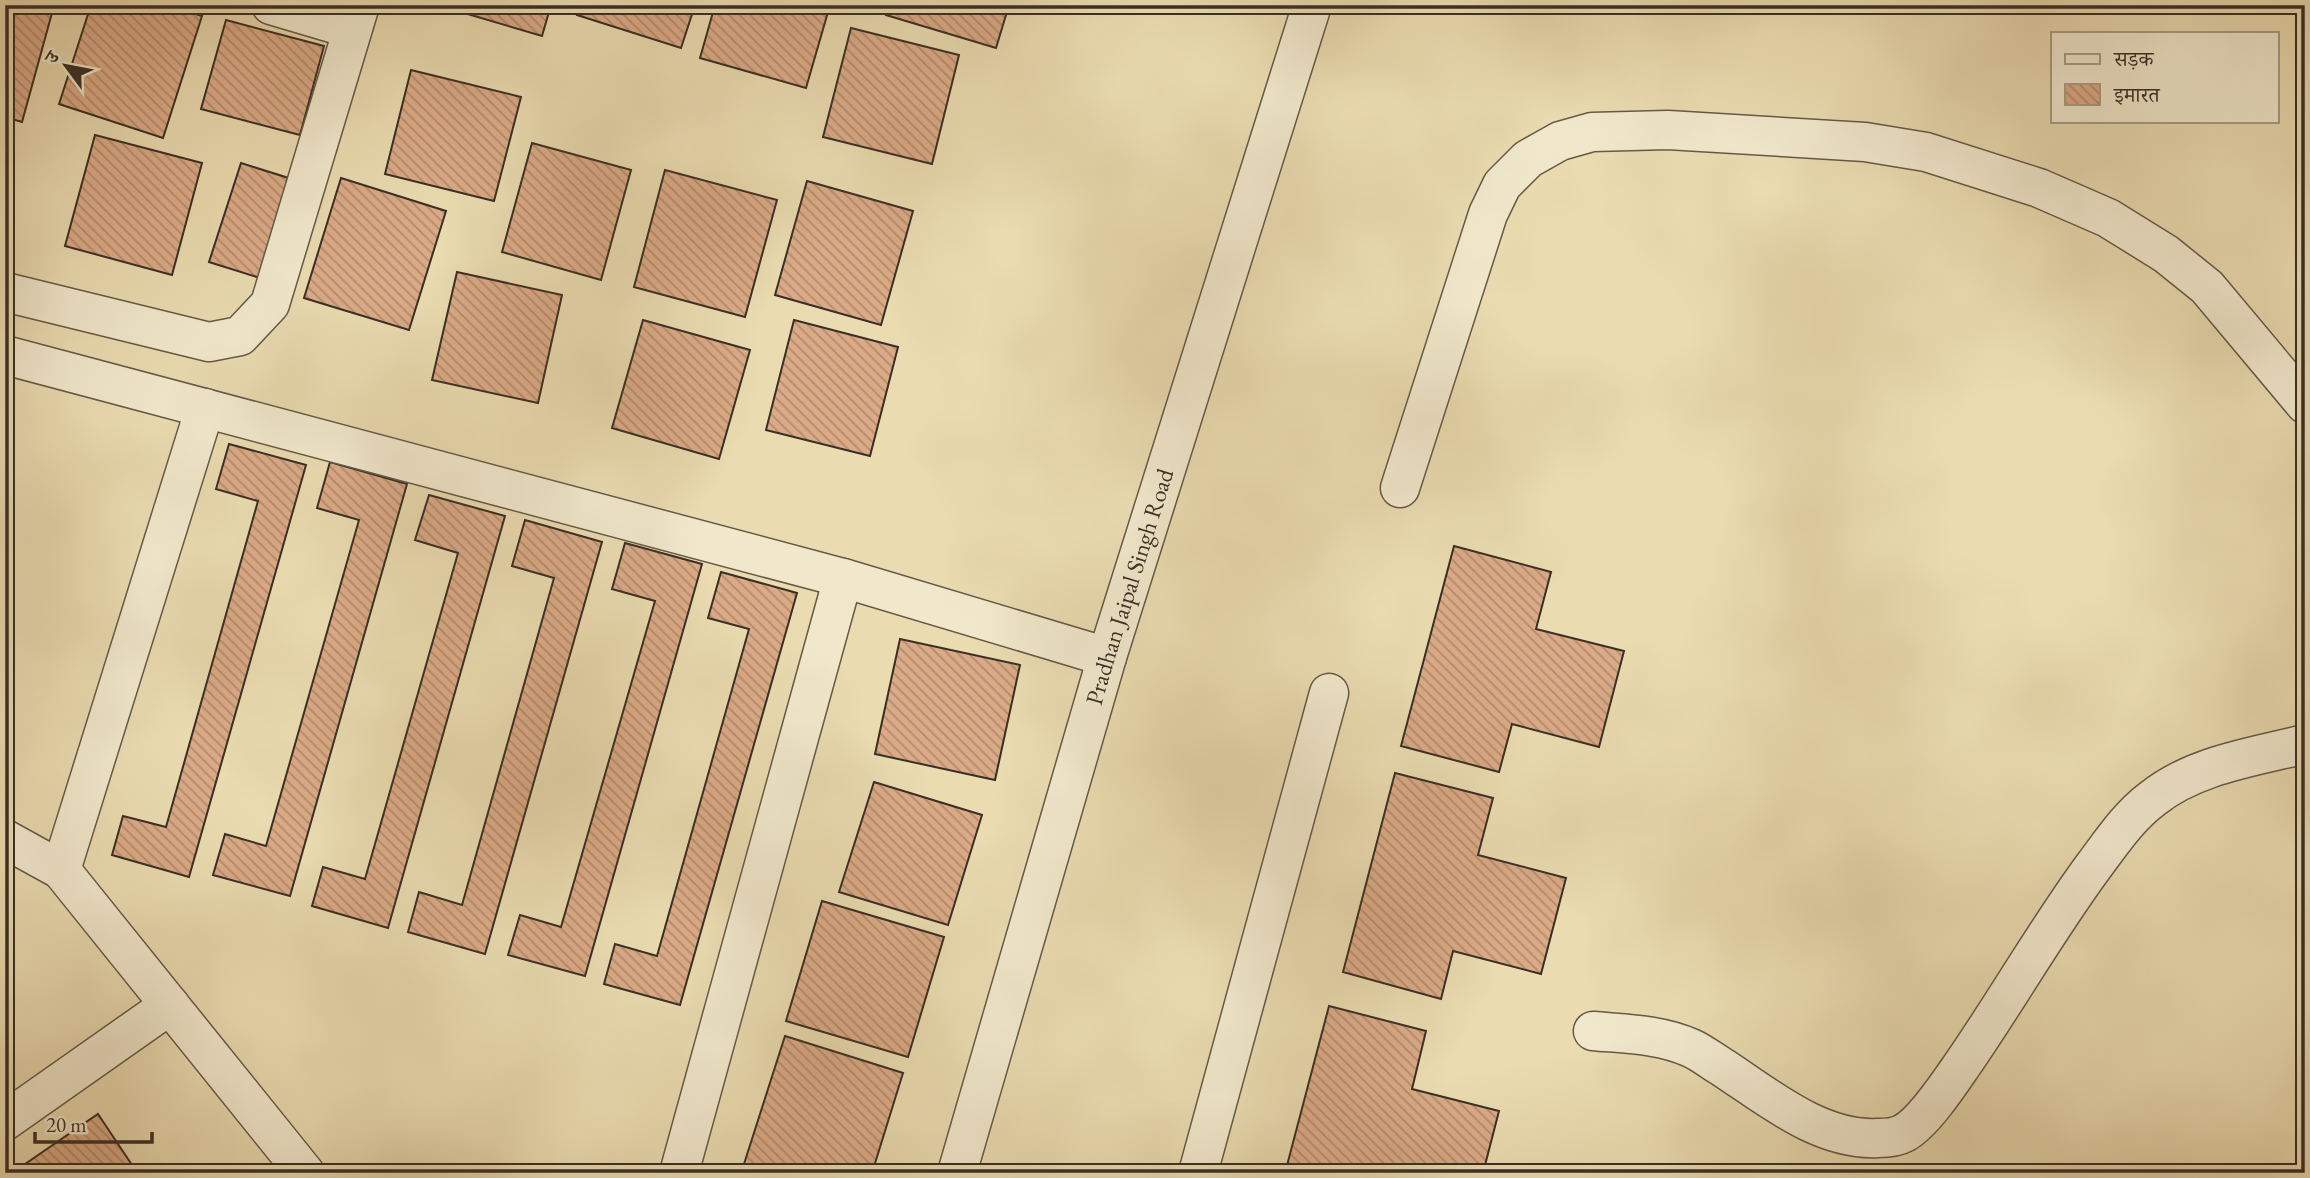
<svg xmlns="http://www.w3.org/2000/svg" width="2310" height="1178" font-family="'EB Garamond','Noto Serif Devanagari',serif">
<defs>
<pattern id="building-back-hatch" width="6" height="6" patternUnits="userSpaceOnUse" patternTransform="scale(1.75)"><rect width="6" height="6" fill="#dbaa86"/><path d="M-1 5l2 2M0 0l6 6M5-1l2 2" fill="none" stroke="#b38b6d"/></pattern>
</defs>
<rect width="100%" height="100%" fill="#eadbb0"/>
<filter id="stains"><feTurbulence type="fractalNoise" baseFrequency=".00286" numOctaves="4"/><feColorMatrix values="0 0 0 0 .2 0 0 0 0 .09 0 0 0 0 .02 0 0 0 .5 -.17"/></filter>
<radialGradient id="worn" r=".72"><stop offset=".6" stop-color="#630" stop-opacity="0"/><stop offset="1" stop-color="#630" stop-opacity=".3"/></radialGradient>
<g fill="url(#building-back-hatch)" stroke="#392f26" stroke-width="2">
<polygon points="5,5 25,5 52,13 22,122 5,117"/>
<polygon points="91,5 169,5 202,16 163,138 59,104"/>
<polygon points="437,5 551,5 542,36"/>
<polygon points="580,5 695,5 681,48 577,15"/>
<polygon points="715,5 830,5 806,88 700,58"/>
<polygon points="889,5 1009,5 996,48 886,15"/>
<polygon points="226,20 324,46 300,135 201,109"/>
<polygon points="851,28 959,55 932,164 823,137"/>
<polygon points="411,70 521,97 494,201 385,174"/>
<polygon points="95,135 202,163 172,275 65,246"/>
<polygon points="532,143 631,170 601,280 502,252"/>
<polygon points="241,163 295,180 263,279 209,262"/>
<polygon points="665,170 777,200 745,317 634,287"/>
<polygon points="341,178 446,211 409,330 304,298"/>
<polygon points="807,181 913,211 881,325 775,295"/>
<polygon points="457,272 562,295 538,403 432,380"/>
<polygon points="643,320 750,350 719,459 612,428"/>
<polygon points="794,320 898,347 870,456 766,430"/>
<polygon points="229,444 306,465 189,877 112,855 123,816 166,827 258,501 216,489"/>
<polygon points="330,462 407,484 290,896 213,875 225,834 266,846 359,520 317,508"/>
<polygon points="429,495 505,516 388,928 312,906 323,867 365,879 458,553 415,540"/>
<polygon points="525,520 602,542 485,954 408,932 419,892 462,905 554,578 512,566"/>
<polygon points="625,543 702,564 585,976 508,955 520,915 561,927 655,601 612,589"/>
<polygon points="1454,546 1551,572 1536,629 1624,651 1599,747 1512,724 1499,772 1401,746"/>
<polygon points="721,572 797,593 680,1005 604,984 615,944 657,956 749,629 708,618"/>
<polygon points="900,639 1020,665 995,780 875,754"/>
<polygon points="1395,773 1493,798 1478,855 1566,878 1541,974 1453,951 1441,999 1343,972"/>
<polygon points="874,782 982,815 948,925 839,892"/>
<polygon points="822,901 944,937 908,1057 786,1021"/>
<polygon points="1329,1006 1426,1031 1412,1089 1499,1111 1483,1173 1285,1173"/>
<polygon points="785,1036 903,1073 872,1173 770,1173 744,1164"/>
<polygon points="98,1114 132,1165 121,1173 12,1173"/>
</g>
<g fill="none" stroke-linecap="round" stroke-linejoin="round">
<g stroke="#655a48" stroke-width="41">
<g id="minor">
<polyline points="271,5 352,29"/>
<polyline points="5,292 209,342 240,336 270,304 360,5"/>
<polyline points="5,355 843,578 1107,657"/>
<polyline points="1400,488 1488,214 1502,185 1528,159 1560,141 1592,132 1668,130 1865,142 1926,152 2039,188 2108,218 2166,254 2207,287 2305,404"/>
<polyline points="5,839 61,870 305,1173"/>
<polyline points="61,870 205,408"/>
<path d="M 1593,1031 C 1626,1034 1660,1034 1691,1048 C 1702,1053 1712,1061 1722,1067 C 1768,1097 1820,1141 1878,1138 C 1885,1138 1897,1137 1904,1133 C 1923,1123 1949,1084 1962,1065 C 2007,1000 2046,931 2093,867 C 2111,843 2128,817 2152,799 C 2194,765 2253,757 2305,744"/>
<polyline points="5,1121 170,1005"/>
<polyline points="679,1173 843,578"/>
<path id="s1" d="M 957,1173 L 1107,657 L 1312,5"/>
<polyline points="1198,1173 1329,693"/>
</g>
</g>
<use href="#minor" stroke="#f1e8cc" stroke-width="38"/>
</g>
<g text-anchor="middle" stroke-width="7" stroke-linejoin="round" paint-order="stroke">
<g font-size="24" fill="#392f26" stroke="#f1e8cc">
<text dy="8" stroke="none"><textPath href="#s1" startOffset="611">Pradhan Jaipal Singh Road</textPath></text>
</g>
</g>
<rect width="2310" height="1178" fill="none" stroke="#eadbb0" stroke-width="28"/>
<rect x="7" y="7" width="2296" height="1164" fill="none" stroke="#392f26" stroke-width="3.5"/>
<rect x="14" y="14" width="2282" height="1150" fill="none" stroke="#392f26" stroke-width="2"/>
<rect x="2051" y="32" width="228" height="91" fill="#f1e8cc" stroke="#a79e8a" stroke-width="2"/>
<rect x="2065" y="54" width="35" height="10" fill="#f1e8cc" stroke="#a79e8a" stroke-width="2"/>
<text x="2114" y="66" font-size="21" fill="#392f26">सड़क</text>
<rect x="2065" y="84" width="35" height="21" fill="url(#building-back-hatch)" stroke="#a79e8a" stroke-width="2"/>
<text x="2114" y="102" font-size="21" fill="#392f26">इमारत</text>
<g transform="translate(66 66) rotate(302)" stroke="#f1e8cc" stroke-width="5" paint-order="stroke">
<path d="M0-5L12 26L0 18L-12 26Z" fill="#392f26"/>
<text y="-10" font-size="19" font-weight="bold" text-anchor="middle" fill="#392f26">उ</text>
</g>
<path d="M35 1132v10h117v-10" fill="none" stroke="#392f26" stroke-width="3.5"/>
<text x="46" y="1132" font-size="21" fill="#392f26" stroke="#f1e8cc" stroke-width="5" paint-order="stroke">20 m</text>
<rect width="100%" height="100%" filter="url(#stains)"/>
<rect width="100%" height="100%" fill="url(#worn)"/>
</svg>
